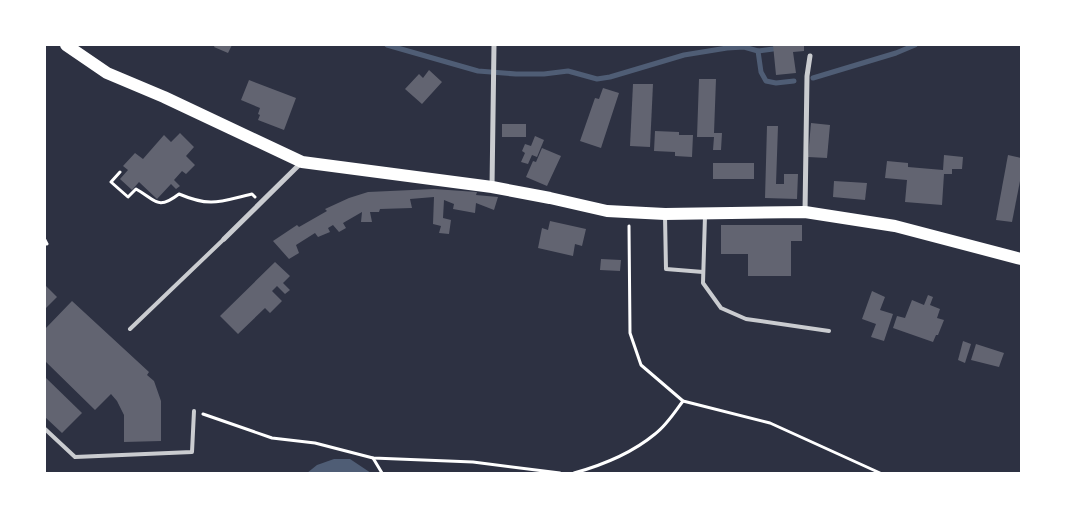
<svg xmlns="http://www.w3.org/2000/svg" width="1066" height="518" font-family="'Titillium Web',sans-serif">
<rect width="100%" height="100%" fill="#2d3142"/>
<polygon fill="#4f5d75" points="334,459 350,459 371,473 307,473 317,465"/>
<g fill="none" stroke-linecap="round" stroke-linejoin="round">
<g stroke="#4f5d75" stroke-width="5">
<polyline points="387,45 478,71 516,74 544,74 568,71 597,79 610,77 684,55 727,48 744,47 758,51 773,49"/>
<polyline points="758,51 761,72 766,81 776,83 794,81"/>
<polyline points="813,78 896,53 915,45"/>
</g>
</g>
<g fill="#626471">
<polygon points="215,45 232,45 228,53 214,47"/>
<polygon points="773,45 804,45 804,51 793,52 796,73 776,75"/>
<polygon points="429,70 442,82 422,104 405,89 419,74 423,78"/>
<polygon points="699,79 716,79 714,133 722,133 721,150 713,150 714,137 697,137"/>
<polygon points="249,80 296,98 284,130 258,120 260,115 258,114 260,108 241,100"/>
<polygon points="633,84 653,84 650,147 630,146"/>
<polygon points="603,88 619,93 601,148 580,141 595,98 599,99"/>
<polygon points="811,123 830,125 827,158 808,157"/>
<rect x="502" y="124" width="24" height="13"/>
<polygon points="767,126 778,126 776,184 784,184 784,174 798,174 797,199 765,198"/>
<polygon points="655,131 679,132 679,135 693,135 692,157 675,156 675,152 654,151"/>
<polygon points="180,133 194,147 186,156 195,165 186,174 182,171 174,180 180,186 176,189 171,184 157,199 139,182 132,190 120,179 128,170 123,166 135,153 143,159 164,135 171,142"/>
<polygon points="535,136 544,140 537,157 532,155 528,164 521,162 525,153 522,151 525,144 531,146"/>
<polygon points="542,148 561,156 547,186 526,177 533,161 536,162"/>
<polygon points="944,155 963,157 962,169 952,169 952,174 944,174 942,205 905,202 907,180 885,178 887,161 908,163 908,167 943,170"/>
<polygon points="1008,155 1021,158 1021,176 1012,222 996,220"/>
<rect x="713" y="163" width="41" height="16"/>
<polygon points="834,181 867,183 865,200 833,197"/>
<polygon points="434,189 477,192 476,195 498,197 494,210 476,203 475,213 453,209 454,204 444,200 443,218 451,220 449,234 439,233 441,226 433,224 434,197 410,199 412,208 380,209 379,212 370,212 372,222 361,222 362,212 343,223 346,228 339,232 333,225 328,228 330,232 318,237 315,233 296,245 299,253 289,259 273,241 297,225 299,227 327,211 325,209 349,198 368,192"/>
<polygon points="550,221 586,229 582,246 575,244 573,256 538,248 542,228 548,230"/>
<polygon points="721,225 802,225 802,241 791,241 791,276 748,276 748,254 721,254"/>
<polygon points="601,259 621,260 620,271 600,270"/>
<polygon points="275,262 290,276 283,283 290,290 285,294 277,286 272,291 282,301 270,313 265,308 238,334 220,316"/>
<polygon points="45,285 57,297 45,309"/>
<polygon points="872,291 885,297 880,310 893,314 884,341 871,337 876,324 862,319"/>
<polygon points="928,295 933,297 930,305 940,309 937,318 944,320 938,335 936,335 933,342 893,328 897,316 905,318 912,300 924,305"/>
<polygon points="72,301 149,372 147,375 154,381 161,401 161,441 124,442 124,415 117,401 111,394 95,410 45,361 45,329"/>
<polygon points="963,341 971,344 965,363 958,360"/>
<polygon points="976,344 1004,353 999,367 971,360"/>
<polygon points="45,377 82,413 62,433 45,417"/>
</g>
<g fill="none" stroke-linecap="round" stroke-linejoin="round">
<g stroke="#fff" stroke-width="3">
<path d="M 120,172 L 111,182 L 128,197 L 136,189 C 156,200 157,211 179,194 C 212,208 221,201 252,194 L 255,197"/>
<polyline points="629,226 630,333 641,365 683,401 770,423 880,473"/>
<polyline points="45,240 47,244"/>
<polyline points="203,414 272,438 315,443 373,458 473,462 560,473"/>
<polyline points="373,458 382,473"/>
<path d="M 574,473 C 603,465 632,453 655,434 C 666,426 675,412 683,401"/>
</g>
<g stroke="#caccd0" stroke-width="4">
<polyline points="665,216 666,269 703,272"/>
<polyline points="705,216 703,283 721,308 746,319 829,331"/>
<polyline points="130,329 224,239"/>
<polyline points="45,429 75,457 192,452 194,411"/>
</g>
<g stroke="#caccd0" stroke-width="5">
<polyline points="492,187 494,45"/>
<polyline points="805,212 807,76 810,56"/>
<polyline points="224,239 302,162"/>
</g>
<polyline stroke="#fff" stroke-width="12" points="66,45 107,73 164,97 302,162 492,187 550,198 607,211 665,214 805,212 895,226 1021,259"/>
</g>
<rect width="1066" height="518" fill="none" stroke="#ffffff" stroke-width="92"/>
</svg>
